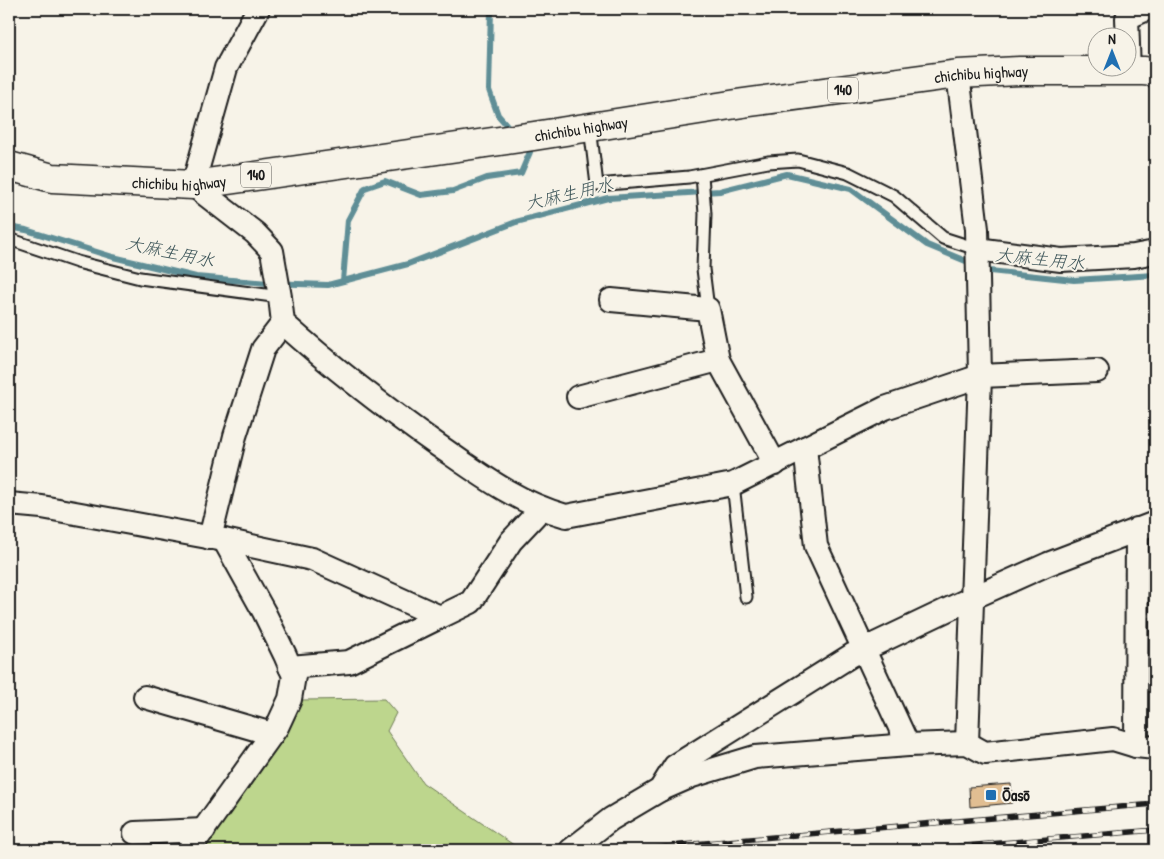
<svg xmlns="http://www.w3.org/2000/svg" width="1164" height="859" font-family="'Patrick Hand','Klee One',sans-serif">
<rect width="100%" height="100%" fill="#f7f3e8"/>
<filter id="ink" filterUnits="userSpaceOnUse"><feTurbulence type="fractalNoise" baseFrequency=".02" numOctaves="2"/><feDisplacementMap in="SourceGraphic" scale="10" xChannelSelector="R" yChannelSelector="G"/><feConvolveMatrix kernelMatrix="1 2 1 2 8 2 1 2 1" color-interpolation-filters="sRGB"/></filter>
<g filter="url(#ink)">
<polygon fill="#bdd68d" stroke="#6c7954" points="384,699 396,713 387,731 423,783 521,850 194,850 302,700"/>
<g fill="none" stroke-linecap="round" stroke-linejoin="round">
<g stroke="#5f8e96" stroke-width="6">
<polyline points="491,9 489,90 498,115 512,131"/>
<polyline points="9,227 26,230 113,257 196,277 268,283 328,285 408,264 516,222 608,198 720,191 787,174 851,189 927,245 973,264"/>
<polyline points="982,268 990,271 1074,280 1155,275"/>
<polyline points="343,281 348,220 365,188 385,181 421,195 453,191 487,178 521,173 530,152 524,144"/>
</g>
</g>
<polygon fill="#e1be92" stroke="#1c1c1c" points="1011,784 1012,803 970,807 969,787"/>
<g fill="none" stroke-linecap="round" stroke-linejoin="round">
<g stroke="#1c1c1c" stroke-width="15">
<g id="lane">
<polyline points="590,127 597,185 689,177 768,162 798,160 848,173 894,196 943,238 977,249"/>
<polyline points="702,175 705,214 703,269 708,309"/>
<polyline points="9,239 77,262 140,278 280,297"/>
<polyline points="733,484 746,597"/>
</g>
</g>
<g stroke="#1c1c1c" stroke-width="26">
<g id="street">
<path d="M 258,9 L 226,68 L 193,185 L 255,233 L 272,251 L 280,297 L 283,323 C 332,367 385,408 439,446 C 481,475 516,502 566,516 L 733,484 L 885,408 L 980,376 L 1097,371"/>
<polyline points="1129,71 1127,18 1147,9"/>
<polyline points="958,74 977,229 980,376 967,743"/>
<polyline points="977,249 1061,260 1134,256 1155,252"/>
<polyline points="611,300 708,309 718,360 775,464"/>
<polyline points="578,397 718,360"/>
<polyline points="805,448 816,546 908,745"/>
<polyline points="9,504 42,507 147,526 224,540 312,559 440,617 471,602 511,541 541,509"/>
<polyline points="210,538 235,436 263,349 283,323"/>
<polyline points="290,667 349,662 440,617"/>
<polyline points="145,697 272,734"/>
<polyline points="1136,746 1137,529"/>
<polyline points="660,790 692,776 755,757 908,745 967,743 985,753 1113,739 1136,746 1155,748"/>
<polyline points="135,833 204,830"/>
<polyline points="189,850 277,727 290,699 294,676 285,655 264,612 224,540"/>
<polyline points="571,850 611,819 660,790 675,766 852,655 972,598 1048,564 1155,523"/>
</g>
</g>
<g stroke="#1c1c1c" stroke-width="31">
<g id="highway">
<path id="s1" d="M 9,166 L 52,178 L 193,185 L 534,136 L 743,103 L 958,74 L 1019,71 L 1143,71 L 1155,72"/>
</g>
</g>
<use href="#lane" stroke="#f7f3e8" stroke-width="11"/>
<use href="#street" stroke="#f7f3e8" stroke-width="22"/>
<use href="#highway" stroke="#f7f3e8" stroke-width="28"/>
<g stroke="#1c1c1c" stroke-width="5.5">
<g id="rail">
<polyline points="645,850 682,845 1155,804"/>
<polyline points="917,850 1155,830"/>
</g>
</g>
<use href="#rail" stroke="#f7f3e8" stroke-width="4" stroke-dasharray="11" stroke-linecap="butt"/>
</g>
</g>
<rect fill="#1f6fb2" stroke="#f7f3e8" stroke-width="2" x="985" y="789" width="12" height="12" rx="2.5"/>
<g text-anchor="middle" stroke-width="4" stroke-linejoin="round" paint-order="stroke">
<g fill="#f7f3e8" stroke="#5e5c59" stroke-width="1">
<rect x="828" y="77.5" width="30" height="25" rx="4"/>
<rect x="241" y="162.5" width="30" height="25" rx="4"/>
</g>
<g font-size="15" font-weight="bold" fill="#1c1c1c">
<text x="843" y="95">140</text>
<text x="256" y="180">140</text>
</g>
<g font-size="16" fill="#1c1c1c" stroke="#f7f3e8">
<text dy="6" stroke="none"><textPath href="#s1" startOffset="982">chichibu highway</textPath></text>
<text dy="6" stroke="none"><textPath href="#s1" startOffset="578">chichibu highway</textPath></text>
<text dy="6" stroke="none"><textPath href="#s1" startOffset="172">chichibu highway</textPath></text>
</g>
<g font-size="16" font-weight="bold" fill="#1c1c1c" stroke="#f7f3e8" text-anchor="start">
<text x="1002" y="801">Ōasō</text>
</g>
<g font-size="18" font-style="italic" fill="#3d5559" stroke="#f7f3e8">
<text transform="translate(569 194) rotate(-13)" y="6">大麻生用水</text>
<text transform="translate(170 252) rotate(12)" y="6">大麻生用水</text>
<text transform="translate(1040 259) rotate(6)" y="6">大麻生用水</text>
</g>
</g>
<rect width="1164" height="859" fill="none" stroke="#f7f3e8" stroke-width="30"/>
<rect x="15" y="15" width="1134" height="829" fill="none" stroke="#1c1c1c" stroke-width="2" filter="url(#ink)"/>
<g transform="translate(1112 52)"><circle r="24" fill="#f7f3e8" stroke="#9f9d96"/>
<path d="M0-4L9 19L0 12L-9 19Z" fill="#1f6fb2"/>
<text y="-8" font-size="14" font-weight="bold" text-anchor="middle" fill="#1c1c1c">N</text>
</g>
</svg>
